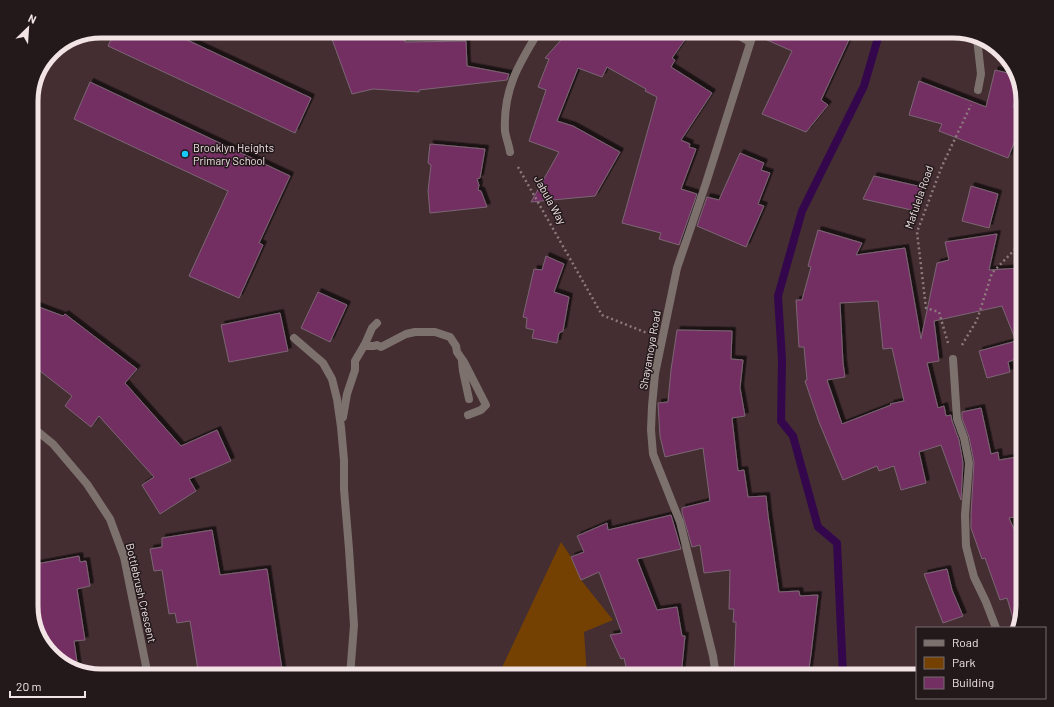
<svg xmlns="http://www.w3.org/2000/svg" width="1054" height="707" font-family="Barlow,sans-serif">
<defs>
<filter id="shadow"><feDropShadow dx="3.5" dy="-3.5" stdDeviation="0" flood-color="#0009"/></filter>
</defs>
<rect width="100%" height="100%" fill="#442e32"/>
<polygon fill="#744103" points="561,542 571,557 581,580 613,620 584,632 587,676 498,676"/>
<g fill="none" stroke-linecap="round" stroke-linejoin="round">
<polyline stroke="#34074d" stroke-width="8" points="843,676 837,543 818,527 793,436 781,421 782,360 778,296 802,211 864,86 880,31"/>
</g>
<g fill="#732e62" stroke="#7b6674" fill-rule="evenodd" filter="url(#shadow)">
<polygon points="115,31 168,31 311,98 295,133 108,46"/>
<polygon points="329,31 403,31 405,42 466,41 467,66 509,74 507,80 419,90 419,92 373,89 352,94"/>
<polygon points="569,31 691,31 672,58 675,60 671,67 712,93 681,140 690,144 689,147 696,149 681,189 697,194 679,245 659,239 661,233 622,223 657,97 645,91 646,89 607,67 602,77 578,68 557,121 573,126 620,152 595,196 531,202 559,152 529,141 546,90 538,87 549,59 545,58"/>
<polygon points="759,31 853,31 821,100 828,105 806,132 762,114 792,51 758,36"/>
<polygon points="995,70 1016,75 1019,85 1013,107 1023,111 1023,120 1008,158 939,131 942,124 909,115 919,81 986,107"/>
<polygon points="90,82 290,176 259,243 263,245 239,298 189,276 228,191 74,119"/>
<polygon points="430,144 485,149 480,178 477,179 479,185 478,190 481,191 487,207 430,213 428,191 431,165 428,163"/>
<polygon points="740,153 764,163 761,170 770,173 758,204 764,206 746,247 697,226 707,197 719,200"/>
<polygon points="874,176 922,187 916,211 863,199"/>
<polygon points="971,186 998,194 989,228 962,221"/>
<path d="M 818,230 L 862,243 L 856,255 L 905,248 L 921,339 L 937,263 L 949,260 L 945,242 L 997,234 L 989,270 L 1021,268 L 1023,307 L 1023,356 L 1008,362 L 1010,372 L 987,378 L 979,351 L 1016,341 L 1002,306 L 934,321 L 939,361 L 927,363 L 938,408 L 944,406 L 946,416 L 951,415 L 952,421 L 959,440 L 963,463 L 961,500 L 941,445 L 919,452 L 926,483 L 901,490 L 894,466 L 879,471 L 877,466 L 843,480 L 819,422 L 805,381 L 807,380 L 804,347 L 799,347 L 796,300 L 802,300 L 811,267 L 808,266 ZM 878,301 L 883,349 L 892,348 L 904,401 L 890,404 L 891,405 L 842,424 L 827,380 L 845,377 L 843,363 L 840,303 Z"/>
<polygon points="546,256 564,264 554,292 569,297 563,331 559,333 557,343 532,338 534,330 526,328 527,318 523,317 534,269 542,270"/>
<polygon points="318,292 347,305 330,342 301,328"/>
<polygon points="31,304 63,316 65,314 137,369 125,383 181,446 217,430 231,461 189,479 196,491 160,514 142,485 154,477 99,416 91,427 65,406 72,396 31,364"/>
<polygon points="280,313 288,351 229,362 221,325"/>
<polygon points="677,330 732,331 731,359 743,360 740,388 745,416 732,418 738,471 744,470 748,497 766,496 768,515 779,592 799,591 800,596 818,595 811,654 808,676 734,676 736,622 733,622 734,609 729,609 730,570 704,573 700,545 692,547 682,512 682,508 710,501 703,448 665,457 660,436 658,403 668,402 671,370"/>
<polygon points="981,408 991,454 998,452 999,460 1023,456 1023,515 1009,518 1023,549 1023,606 1016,628 1007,598 1000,600 985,558 982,559 971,528 971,515 974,462 969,437 962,418 962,412"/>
<polygon points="671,515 681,549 637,559 657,610 677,607 682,636 685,636 681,676 628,676 624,658 621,659 610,635 622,633 599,572 581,580 571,557 584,552 577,536 607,523 608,530"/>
<polygon points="212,530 220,575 267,569 283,676 257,676 256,671 229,676 199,676 190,621 177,623 175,613 169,614 162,570 154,571 150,549 162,547 162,538"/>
<polygon points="79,556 80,562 86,561 90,586 77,589 85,640 74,641 78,669 62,664 44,645 31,565"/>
<polygon points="947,569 952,590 963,616 943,623 924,574"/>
</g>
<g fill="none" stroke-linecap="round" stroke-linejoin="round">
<g stroke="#8d7a7d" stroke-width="2.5" stroke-dasharray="2 3" stroke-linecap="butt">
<polyline points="518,167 602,315 647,333"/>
<polyline points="948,343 939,312 926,308 917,232 942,166 971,105"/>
<polyline points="962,345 977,320 992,273 1023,241"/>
</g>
<path stroke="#7d716e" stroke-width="8" d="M 510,152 C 509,145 506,138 505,131 C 503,90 518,65 539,31"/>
<g stroke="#7d716e" stroke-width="8">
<polyline points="731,31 750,42"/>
<polyline points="977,38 981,74 978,90"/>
<polyline points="294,338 323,363 332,379 337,399 341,427 344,460 344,489 349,549 354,625 350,676"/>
<polyline points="364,346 374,346 377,345 381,347 406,334 415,332 435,332 450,337 456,346 457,352 464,362 486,405 481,410 468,415"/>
<polyline points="953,359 957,419 964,438 969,463 965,515 966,546 970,562 974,577 986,602 996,628"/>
<polyline points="462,362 463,371 469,399"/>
<polyline points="343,417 347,394 355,370 355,361 365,344 372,328 377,323"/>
<polyline points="31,426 53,444 87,484 110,519 124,557 148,676"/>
<polyline points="716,676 713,656 680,522 653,454 651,430 652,406 655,374 677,268 706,183 754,31"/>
</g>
</g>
<circle fill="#19cafc" stroke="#23191b" stroke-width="1.5" cx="185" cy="154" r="4"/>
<g text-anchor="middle" stroke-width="3" stroke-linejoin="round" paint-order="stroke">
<g font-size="11" fill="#f2e3e5" stroke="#23191b" text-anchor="start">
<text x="193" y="152">Brooklyn Heights<tspan x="193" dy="13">Primary School</tspan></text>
</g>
<g font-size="11" fill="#f2e3e5" stroke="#23191b">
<text transform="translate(919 197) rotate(-71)" y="4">Mafulela Road</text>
<text transform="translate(550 200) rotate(61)" y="4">Jabula Way</text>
<text transform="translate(650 350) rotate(-80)" y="4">Shayamoya Road</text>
<text transform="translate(141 593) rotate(77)" y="4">Bottlebrush Crescent</text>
</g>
</g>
<path d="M0 0H1054V707H0ZM101 38H953A63 63 0 0 1 1016 101V606A63 63 0 0 1 953 669H101A63 63 0 0 1 38 606V101A63 63 0 0 1 101 38Z" fill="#23191b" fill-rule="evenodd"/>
<path fill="none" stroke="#f2e3e5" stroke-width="5" d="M101 38H953A63 63 0 0 1 1016 101V606A63 63 0 0 1 953 669H101A63 63 0 0 1 38 606V101A63 63 0 0 1 101 38Z"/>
<rect x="916" y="627" width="130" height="72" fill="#23191b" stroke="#766a6c"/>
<rect x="924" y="640" width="20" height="6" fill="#7d716e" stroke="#766a6c"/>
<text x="952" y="647" font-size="12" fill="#f2e3e5">Road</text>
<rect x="924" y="657" width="20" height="12" fill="#744103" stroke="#766a6c"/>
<text x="952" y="667" font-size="12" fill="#f2e3e5">Park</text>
<rect x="924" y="677" width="20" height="12" fill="#732e62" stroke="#766a6c"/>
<text x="952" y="687" font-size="12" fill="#f2e3e5">Building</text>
<g transform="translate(28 28) rotate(25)" stroke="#23191b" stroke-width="3" paint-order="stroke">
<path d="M0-3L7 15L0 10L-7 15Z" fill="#f2e3e5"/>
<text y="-6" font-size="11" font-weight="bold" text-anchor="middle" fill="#f2e3e5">N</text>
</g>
<path d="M10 691v6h75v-6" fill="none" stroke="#f2e3e5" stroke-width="2"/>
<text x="16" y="691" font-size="12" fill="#f2e3e5" stroke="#23191b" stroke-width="3" paint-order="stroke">20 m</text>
</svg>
